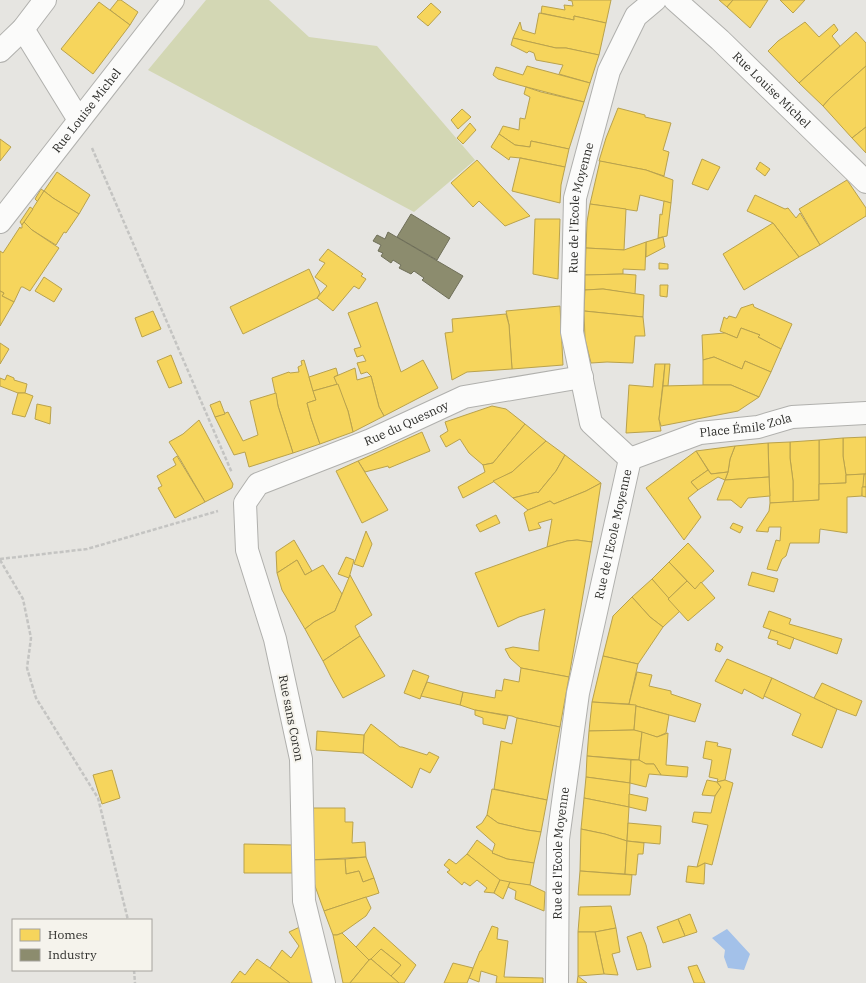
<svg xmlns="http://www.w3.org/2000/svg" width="866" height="983" font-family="'IBM Plex Serif',serif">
<rect width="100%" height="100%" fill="#e6e5e1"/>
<polygon fill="#d3d7b4" points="206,0 269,0 309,37 377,46 475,160 414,212 148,70"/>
<polygon fill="#a3c1e9" points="727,929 750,954 744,970 728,968 724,957 725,950 712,938"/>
<g fill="#f6d55c" stroke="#b9a24d">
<polygon points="118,0 121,0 138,12 130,25 110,10"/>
<polygon points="568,0 611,0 606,23 574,16 574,20 541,13 542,6 565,10 564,5 573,6 572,1"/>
<polygon points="719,0 733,0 727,7"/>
<polygon points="733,0 768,0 750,28 727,7"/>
<polygon points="780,0 805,0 793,13"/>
<polygon points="99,2 130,25 93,74 61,49"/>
<polygon points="431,3 441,12 428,26 417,17"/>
<polygon points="539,13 574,20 574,16 606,23 599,55 566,48 556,48 513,38 520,22 522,30 535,34"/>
<polygon points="805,22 819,37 834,24 838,30 832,36 840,46 799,83 768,51 778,41"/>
<polygon points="856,32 866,43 866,66 830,98 823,106 799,83"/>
<polygon points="513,38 556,48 566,48 599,55 590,83 559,74 563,65 536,60 534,53 529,51 527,53 511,45"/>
<polygon points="527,66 590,83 584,102 519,85 498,79 493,75 496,67 500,68 523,75"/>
<polygon points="866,66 866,127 852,138 823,106 830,98"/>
<polygon points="526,87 541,92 584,102 569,149 531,141 530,147 515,145 499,134 503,126 519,130 520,118 525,119 530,97 524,94"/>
<polygon points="618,108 645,115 645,117 671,123 663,150 669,152 664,176 646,170 599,161 606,138"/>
<polygon points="462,109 471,117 458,129 451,120"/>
<polygon points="470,123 476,130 463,144 457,138"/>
<polygon points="866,127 866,153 852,138"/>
<polygon points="499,134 515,145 530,147 531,141 569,149 565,167 521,158 510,157 509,160 491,147"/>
<polygon points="0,139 11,147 0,161"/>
<polygon points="520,158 565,167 561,185 560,203 512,191"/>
<polygon points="702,159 720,167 708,190 692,184"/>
<polygon points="477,160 499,184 530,216 505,226 479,201 473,207 451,183"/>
<polygon points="600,161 646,170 673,180 671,203 640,195 637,211 590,204"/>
<polygon points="760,162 770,169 765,176 756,169"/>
<polygon points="57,172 90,195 79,214 53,198 44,191"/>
<polygon points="847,180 866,208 866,216 820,245 799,209"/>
<polygon points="41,189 44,191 38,202 35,199"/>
<polygon points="44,191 53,198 79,214 66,233 64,232 56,245 32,230 24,222"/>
<polygon points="755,195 785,209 788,208 796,218 800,213 820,245 799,257 773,223 747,211"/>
<polygon points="664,201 671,203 667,236 658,238 660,214 662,215"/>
<polygon points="590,204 626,209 624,250 586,248 587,222"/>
<polygon points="30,207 33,209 22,225 20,222"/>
<polygon points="535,219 560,219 558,279 533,274"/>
<polygon points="24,222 32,230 59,248 30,291 23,287 21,287 14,302 2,296 4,293 0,291 0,251 3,253 20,227 20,228 22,228 22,225"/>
<polygon points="773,223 799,257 744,290 723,254"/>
<polygon points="663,237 665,247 646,257 646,242"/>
<polygon points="646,242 645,270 623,269 623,274 585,275 586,248 624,250"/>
<polygon points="328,249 363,274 361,276 366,279 359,289 354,286 333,311 317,298 327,286 315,277 325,263 319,260"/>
<polygon points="659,263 668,264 668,269 659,269"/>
<polygon points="309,269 320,293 317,298 243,334 230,307"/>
<polygon points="623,274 636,275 635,294 603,289 585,290 585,275"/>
<polygon points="44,277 62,289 54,302 35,291"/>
<polygon points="660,285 668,285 667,297 660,296"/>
<polygon points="603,289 644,295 643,317 584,311 585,290"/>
<polygon points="0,291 4,293 2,296 14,302 0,326"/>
<polygon points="377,302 401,372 423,360 438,388 384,416 379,407 371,376 367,372 361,374 357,363 366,361 363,355 357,357 354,349 361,347 348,313"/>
<polygon points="753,304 754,307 792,324 781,349 758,337 760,335 741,328 737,338 720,331 724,317 727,319 729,316 736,318 741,308"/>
<polygon points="560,306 563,365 512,369 509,325 506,311"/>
<polygon points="153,311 161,329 142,337 135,318"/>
<polygon points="584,311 643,317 645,336 635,336 633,363 607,362 591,363 585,339"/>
<polygon points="506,314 509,325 512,369 467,372 452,380 445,333 453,332 452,319"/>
<polygon points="741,328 760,335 758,337 781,349 771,372 745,361 742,369 714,357 703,360 702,335 725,333 737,338"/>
<polygon points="0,343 9,349 0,364"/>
<polygon points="171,355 182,383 169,388 157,361"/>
<polygon points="714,357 742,369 745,361 771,372 759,397 731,385 703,385 703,360"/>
<polygon points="304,360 316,400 307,403 311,418 320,444 293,453 278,406 272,378 289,372 290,373 299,372 298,367 302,365 301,361"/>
<polygon points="655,364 665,364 659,419 661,431 626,433 629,385 653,387"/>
<polygon points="665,364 670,364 668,386 663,386"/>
<polygon points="336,368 338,375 334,377 338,384 313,391 309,377"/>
<polygon points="355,368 357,380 371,376 379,407 384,416 353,432 348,411 334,377"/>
<polygon points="7,375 14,378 14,380 27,384 25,393 18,393 0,386 0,378 5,380"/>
<polygon points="338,384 348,411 353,432 320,444 311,418 307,403 316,400 313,391"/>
<polygon points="703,385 731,385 759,397 738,411 661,426 659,419 663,386"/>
<polygon points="18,393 25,393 33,396 25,417 12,414"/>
<polygon points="276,393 278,406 293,453 249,467 245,452 234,455 215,417 228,412 243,441 258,435 250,401"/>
<polygon points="220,401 225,414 215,417 210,405"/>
<polygon points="37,404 51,407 50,424 35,419"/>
<polygon points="492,406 506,409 525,424 493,463 483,465 469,453 460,439 446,447 440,436 448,431 445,422"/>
<polygon points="199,420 233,484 232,488 205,502 180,459 169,442 183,434"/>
<polygon points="525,424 546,441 512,472 463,498 458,487 485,472 483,465 493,463"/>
<polygon points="422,432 430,451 389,468 388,466 365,472 358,461"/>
<polygon points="866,437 866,474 846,475 843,456 843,438"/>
<polygon points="843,438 843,456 846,475 846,483 819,484 819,440"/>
<polygon points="819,440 819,500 793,502 793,481 790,458 790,442"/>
<polygon points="546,441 565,455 556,471 538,493 537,492 513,498 493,481 512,472"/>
<polygon points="790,442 790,458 793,481 793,502 770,503 768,443"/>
<polygon points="768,443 769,477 725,480 728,472 730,459 735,446"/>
<polygon points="735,446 730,459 728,472 711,474 696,451"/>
<polygon points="696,451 708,470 691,482 698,490 688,498 701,517 684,540 646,488"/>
<polygon points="565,455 601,483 586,491 554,504 550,501 528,510 513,498 537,492 538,493 556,471"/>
<polygon points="177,456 205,502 175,518 158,488 162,486 157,476 176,465 173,459"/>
<polygon points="358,461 388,510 362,523 336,471"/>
<polygon points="708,470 711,474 728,472 725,480 718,477 698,490 691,482"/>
<polygon points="864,474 866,474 866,487 862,487"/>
<polygon points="864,474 862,496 847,497 847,533 820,529 819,543 790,543 786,556 782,559 777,571 767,569 776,540 780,541 781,527 769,527 768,532 756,531 769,511 770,503 819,500 819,484 846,483 846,475"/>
<polygon points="769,477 770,496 748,498 741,508 731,500 717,500 725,480"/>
<polygon points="601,483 592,542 577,540 567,541 547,547 552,519 538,523 541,528 529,531 524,513 528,510 550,501 554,504 586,491"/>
<polygon points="862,487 866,487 866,497 862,496"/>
<polygon points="496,515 500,523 480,532 476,525"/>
<polygon points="733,523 743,527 740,533 730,528"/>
<polygon points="366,531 372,544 363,567 354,564"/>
<polygon points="294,540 312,571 305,575 297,560 277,573 276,552"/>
<polygon points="577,540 592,542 569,677 521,668 510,658 505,649 513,647 539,651 539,643 545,609 519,617 498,627 475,573 547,547 567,541"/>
<polygon points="688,543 714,571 695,589 669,562"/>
<polygon points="346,557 354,560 349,578 338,574"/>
<polygon points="297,560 305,575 323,565 342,594 335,611 314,622 305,629 282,590 277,573"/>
<polygon points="669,562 687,581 668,599 652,579"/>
<polygon points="752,572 778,579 774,592 748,585"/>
<polygon points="350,575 372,615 355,626 360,636 323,661 305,629 314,622 335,611"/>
<polygon points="652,579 680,611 663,627 650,617 632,597"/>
<polygon points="687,581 695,589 701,582 715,598 688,621 668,599"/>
<polygon points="632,597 650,617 663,627 638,664 603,656 613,616"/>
<polygon points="769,611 791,619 789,624 842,639 837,654 763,627"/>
<polygon points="771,630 794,638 790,649 777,644 778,641 768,638"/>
<polygon points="360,636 385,676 343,698 331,677 323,661"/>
<polygon points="717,643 723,647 720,652 715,650"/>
<polygon points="603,656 638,664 629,704 592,702"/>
<polygon points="727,659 772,678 763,699 744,689 742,694 715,681"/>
<polygon points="521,668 569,677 560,727 517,718 512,716 475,710 460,705 463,692 495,698 496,690 502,691 504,679 519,682"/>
<polygon points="413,670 429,676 420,699 404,693"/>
<polygon points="637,672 652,675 649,686 671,691 671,694 701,704 695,722 629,704"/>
<polygon points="772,678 837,709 822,748 792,735 801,714 764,696"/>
<polygon points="427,682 463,692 460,705 421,696"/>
<polygon points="822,683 862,701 856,716 837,709 814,698"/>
<polygon points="592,702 636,705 634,730 589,731"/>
<polygon points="636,706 669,715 666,733 657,737 634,730"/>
<polygon points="475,710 508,716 505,729 483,724 483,718 475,715"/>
<polygon points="517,718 560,727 547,800 494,789 501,741 512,744"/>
<polygon points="371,724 400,747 402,747 427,755 429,752 439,757 430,773 420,768 412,788 363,753 364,735"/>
<polygon points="634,730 642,732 639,760 587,756 589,731"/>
<polygon points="317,731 364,735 363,753 316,750"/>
<polygon points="642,732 657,737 668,733 666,765 688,767 687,777 661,775 654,764 646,764 639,760"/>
<polygon points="706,741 718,743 717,746 731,749 725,780 717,782 718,779 709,777 712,760 703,758"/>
<polygon points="587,756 631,760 630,783 586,777"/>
<polygon points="631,760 639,760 646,764 654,764 661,775 649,774 646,787 630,783"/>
<polygon points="112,770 120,798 102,804 93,775"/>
<polygon points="586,777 630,783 629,807 584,798"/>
<polygon points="707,780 717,782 721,787 715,796 702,795"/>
<polygon points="725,780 733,783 712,865 705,863 697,867 708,825 692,822 694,812 711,813 715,796 721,787 717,782"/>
<polygon points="492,789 547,800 541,832 527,830 498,823 487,815"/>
<polygon points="629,794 648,798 646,811 629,807"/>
<polygon points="584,798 629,807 627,841 605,834 581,829"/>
<polygon points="311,808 345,808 345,822 353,822 352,843 365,842 366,857 309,860"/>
<polygon points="487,815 498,823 527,830 541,832 534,863 507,859 492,853 495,844 476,827 482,823"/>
<polygon points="628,823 661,826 660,844 627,841"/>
<polygon points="581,829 605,834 627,841 625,874 580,871"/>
<polygon points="477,840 493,852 492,853 507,859 534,863 530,885 502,882 467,854"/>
<polygon points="627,841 644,843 643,854 638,854 636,875 625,874"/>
<polygon points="244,844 292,845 293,873 244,873"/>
<polygon points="467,854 500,880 494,893 484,892 487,888 477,880 470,886 464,882 462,885 447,872 450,870 444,865 449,859 456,864"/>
<polygon points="366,857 374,878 363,882 359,871 346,874 345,859"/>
<polygon points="345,859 346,874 359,871 363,882 374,878 379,893 324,911 315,886 309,860"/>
<polygon points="705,863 704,884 686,882 688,866 697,867"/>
<polygon points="580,871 632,875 630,895 578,895"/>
<polygon points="500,880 510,882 503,899 494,893"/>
<polygon points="510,882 530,885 545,892 544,911 515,899 516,891 508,887"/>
<polygon points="366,897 371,908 366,916 342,933 337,935 333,935 324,911"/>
<polygon points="611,906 616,928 595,932 578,932 580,907"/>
<polygon points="690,914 697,932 685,936 678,919"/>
<polygon points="678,919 685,936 663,943 657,927"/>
<polygon points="304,925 318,983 290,983 270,968 282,950 291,958 299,946 289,932"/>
<polygon points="492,926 498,928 497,939 508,941 504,977 543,978 543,983 496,983 497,976 481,971 479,982 469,978 480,951 481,951"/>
<polygon points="374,927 416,965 404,983 399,983 391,976 401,965 381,949 371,959 369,960 356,947"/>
<polygon points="616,928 620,952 612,954 618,975 604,974 595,932"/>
<polygon points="578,932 595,932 604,974 578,976"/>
<polygon points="641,932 646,945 651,967 637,970 627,937"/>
<polygon points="342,933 369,960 350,983 343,983 333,935 337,935"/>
<polygon points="381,949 401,965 391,976 371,959"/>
<polygon points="257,959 270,968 290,983 231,983 240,971 245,975"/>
<polygon points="371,959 391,976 399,983 350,983 369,960"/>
<polygon points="453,963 473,968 467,983 444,983"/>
<polygon points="697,965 705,983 694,983 688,967"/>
<polygon points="578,976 587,983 577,983"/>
</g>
<g fill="#8c8c6e" stroke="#6f6f59">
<polygon points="411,214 450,238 437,260 397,237"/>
<polygon points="388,232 463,276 449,299 422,280 424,278 414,271 411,274 399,268 401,265 393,260 391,263 381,256 383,253 378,251 381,245 373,241 377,235 385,239"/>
</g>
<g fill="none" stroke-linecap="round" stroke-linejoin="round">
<g stroke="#b0b0ad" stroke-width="24">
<g id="minor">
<path id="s1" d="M 675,0 L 720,40 L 866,182"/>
<polyline points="23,29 79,120"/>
<polyline points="0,51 23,29 45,0"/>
<path id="s2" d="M 0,222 L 173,0"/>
<path id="s3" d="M 630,459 L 591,423 L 572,332 L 575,198 L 609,71 L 636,16 L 655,0"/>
<path id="s4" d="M 630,459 L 700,433 L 758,427 L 792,417 L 866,413"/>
<path id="s5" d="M 324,983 L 304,901 L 301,759 L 275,639 L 247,550 L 245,503 L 258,484 L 371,440 L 464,397 L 582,377"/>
<path id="s6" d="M 557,983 L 558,839 L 578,693 L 630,459"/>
</g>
</g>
<g stroke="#c4c4c2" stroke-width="2.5" stroke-dasharray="4 2" stroke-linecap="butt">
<polyline points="92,148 232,473"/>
<polyline points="0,559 87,549 218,511"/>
<polyline points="0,560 23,599 31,638 27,668 36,698 98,798 128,920"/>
<polyline points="134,970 135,983"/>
</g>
<use href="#minor" stroke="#fbfbfa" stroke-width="22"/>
</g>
<g text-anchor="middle" stroke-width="4" stroke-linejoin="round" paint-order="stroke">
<g font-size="12" fill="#2c2c29" stroke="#f5f3ec">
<text dy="4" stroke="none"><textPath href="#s1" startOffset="132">Rue Louise Michel</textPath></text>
<text dy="4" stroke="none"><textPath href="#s2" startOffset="141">Rue Louise Michel</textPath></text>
<text dy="4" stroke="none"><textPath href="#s3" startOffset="271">Rue de l'Ecole Moyenne</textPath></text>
<text dy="4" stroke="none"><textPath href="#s5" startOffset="673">Rue du Quesnoy</textPath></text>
<text dy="4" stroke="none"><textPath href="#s4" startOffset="121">Place Émile Zola</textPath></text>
<text dy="4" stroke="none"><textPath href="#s6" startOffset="454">Rue de l'Ecole Moyenne</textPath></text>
<text transform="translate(291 718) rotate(79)" y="4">Rue sans Coron</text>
<text dy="4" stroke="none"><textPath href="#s6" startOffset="130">Rue de l'Ecole Moyenne</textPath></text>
</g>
</g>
<rect x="12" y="919" width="140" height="52" fill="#f5f3ec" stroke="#a5a39e"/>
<rect x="20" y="929" width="20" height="12" fill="#f6d55c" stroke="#a5a39e"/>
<text x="48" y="939" font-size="12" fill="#2c2c29">Homes</text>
<rect x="20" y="949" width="20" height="12" fill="#8c8c6e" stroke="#a5a39e"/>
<text x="48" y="959" font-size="12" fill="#2c2c29">Industry</text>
</svg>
